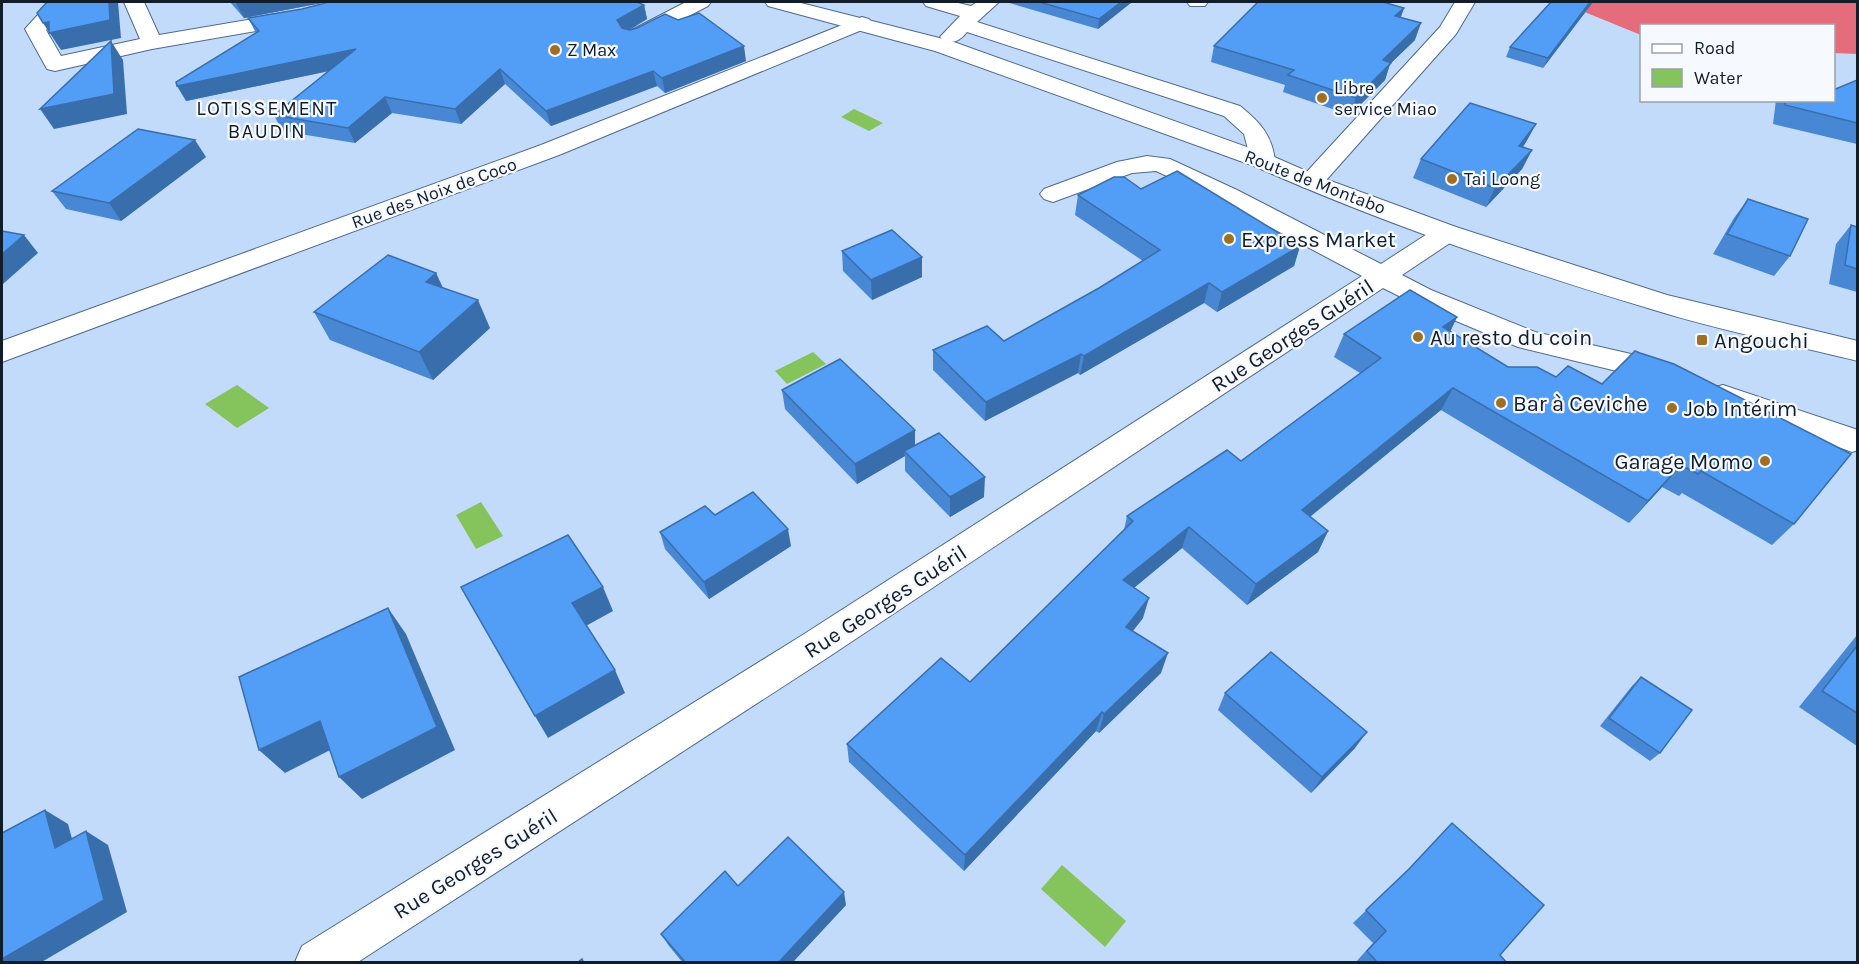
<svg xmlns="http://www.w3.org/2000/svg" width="1859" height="964" font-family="Karla,sans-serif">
<rect width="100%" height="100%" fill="#c2dbfa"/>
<polygon fill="#e56c7b" points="1560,2 1857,2 1857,54 1834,53 1834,26 1642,26 1641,35"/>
<g fill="#85c35c">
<polygon points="854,109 883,123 869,131 841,117"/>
<polygon points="813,352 826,364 787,384 775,371"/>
<polygon points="237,385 269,408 237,428 205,404"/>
<polygon points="481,502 503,536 476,549 456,515"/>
<polygon points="1062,865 1126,921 1105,947 1041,889"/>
</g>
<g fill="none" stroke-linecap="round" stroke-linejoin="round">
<g stroke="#4f6a8d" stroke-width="2">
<g id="minor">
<polygon points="58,2 84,2 81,6 58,16 46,30 61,56 140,39 124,2 144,2 159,35 305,10 336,2 366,2 363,6 308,22 152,49 55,71 47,69 25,29 44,8"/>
<polygon points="686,2 711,2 708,6 640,41 633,43 626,41 622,37 626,33"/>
<path d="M 923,2 L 954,2 L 971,6 L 977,2 L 999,2 L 977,22 L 1240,106 C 1260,122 1272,135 1275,161 L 1272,166 L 1263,168 L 1254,166 L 1251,161 L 1244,134 L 1224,116 L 967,32 C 960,40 955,44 944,41 L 940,37 L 960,16 L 926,6 Z"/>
<polygon points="1187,2 1208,2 1205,6 1190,6"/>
<polygon points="1455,2 1475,2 1456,34 1320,187 1311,189 1302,187 1299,182 1302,177 1440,27"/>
<polygon points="862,17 869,19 872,23 869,27 559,155 2,362 2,341 541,145"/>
<polygon points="1147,156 1170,159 1237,190 1381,264 1438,227 1447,225 1456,227 1460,233 1456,239 1402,275 1431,290 1535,332 1631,354 1677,369 1681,376 1677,383 1666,387 1625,373 1518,347 1411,302 1383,288 827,658 358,962 295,962 302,946 801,636 1362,276 1219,200 1156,171 1132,173 1053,202 1044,199 1040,194 1044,189 1117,162"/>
<polygon points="1723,385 1858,430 1858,450 1852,452 1841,448 1712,404 1708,396 1712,388"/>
</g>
</g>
<g stroke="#4f6a8d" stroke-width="2">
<path id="major" d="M 765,2 L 797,2 L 951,41 L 1272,156 L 1320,177 L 1456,227 L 1667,295 L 1858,341 L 1858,361 C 1789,344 1718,330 1651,309 C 1517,269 1382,223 1254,166 L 935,51 L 768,6 Z"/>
</g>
<use href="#minor" fill="#fff" fill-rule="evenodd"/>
<use href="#major" fill="#fff" fill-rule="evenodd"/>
</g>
<g fill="#4787d3">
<polygon points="230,2 327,2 244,18"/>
<polygon points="1006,2 1132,2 1098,29"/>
<polygon points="1593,2 1543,68 1506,57 1510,47"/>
<polygon points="644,5 647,19 630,30 746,61 665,93 657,86 551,126 505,84 461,124 392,113 355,143 282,131 274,115 328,71 186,101 256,33 248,18"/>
<polygon points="1404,8 1401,17 1415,40 1390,64 1385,80 1350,115 1283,92 1285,85 1211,62 1214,46"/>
<polygon points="1857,80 1857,144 1773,124 1776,100 1833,100"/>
<polygon points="1536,124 1526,142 1523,147 1532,150 1522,169 1486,207 1413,178 1421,159"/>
<polygon points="206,157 121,221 66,209 52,191"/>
<polygon points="1141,189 1300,246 1294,266 1217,312 1204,303 1080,375 1078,373 985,421 933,370 933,350 1004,341 1099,288 1143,261 1075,215 1078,195"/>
<polygon points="1748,199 1790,256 1774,276 1713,254 1734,218"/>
<polygon points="1851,225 1857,227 1857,292 1829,284 1836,244"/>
<polygon points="842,251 922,277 872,300 843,271"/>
<polygon points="436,273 443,288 490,328 433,380 330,340 314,312"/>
<polygon points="1457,317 1450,332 1508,367 1537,367 1794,524 1772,545 1682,493 1679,496 1662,487 1629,523 1441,410 1310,517 1328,531 1318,552 1247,605 1182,548 1134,588 1143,618 1133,631 1161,673 1099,733 1096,731 964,871 849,762 847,744 970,682 1124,530 1127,516 1241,461 1360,373 1334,357 1344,334"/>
<polygon points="782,390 915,430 915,446 984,497 950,517 905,471 905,456 857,484 785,409"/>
<polygon points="715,515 791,546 709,599 665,549 660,532"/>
<polygon points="1857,635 1857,746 1799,707"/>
<polygon points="1641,677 1660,753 1650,761 1600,726 1632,686"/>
<polygon points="1225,693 1355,748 1311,793 1218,710"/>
<polygon points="1452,823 1500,955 1507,963 1355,963 1373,943 1353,923 1403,875"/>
<polygon points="846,905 792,963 683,963 669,946 661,934"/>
</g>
<g fill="#396eac">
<polygon points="109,2 118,2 121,38 61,50 43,23"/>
<polygon points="245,2 327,2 244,18 236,3"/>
<polygon points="1121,2 1132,2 1098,29 1099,19"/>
<polygon points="1590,2 1593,2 1543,68 1548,58"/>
<polygon points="644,5 647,19 620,35 617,20"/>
<polygon points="1404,8 1398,24 1395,16"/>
<polygon points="1421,23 1415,40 1390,64 1385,80 1350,115 1356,98 1383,60"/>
<polygon points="111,41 123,60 127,114 54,129 40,109"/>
<polygon points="744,46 746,61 665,93 662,78"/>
<polygon points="356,49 363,64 186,101 177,86"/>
<polygon points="500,69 505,84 461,124 455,109"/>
<polygon points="653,71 657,86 551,126 546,111"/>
<polygon points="385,97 392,113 355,143 348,128"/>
<polygon points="1536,124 1526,142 1510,164 1519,146"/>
<polygon points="195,140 206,157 121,221 109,203"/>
<polygon points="1532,150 1522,169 1486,207 1495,188"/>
<polygon points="24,235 38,253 3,284 2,283 2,254"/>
<polygon points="1300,246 1294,266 1217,312 1222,292"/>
<polygon points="922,257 922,277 872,300 871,280"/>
<polygon points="436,273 449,302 426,282"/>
<polygon points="1209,283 1204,303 1080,375 1084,356"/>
<polygon points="478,300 490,328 433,380 419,352"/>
<polygon points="1457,317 1446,340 1443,327"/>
<polygon points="1081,354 1078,373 985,421 986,402"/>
<polygon points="1453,388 1441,410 1292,531 1302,510"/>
<polygon points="915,430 915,450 904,451 905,456 857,484 855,464"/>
<polygon points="1681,465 1662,487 1629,523 1648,501"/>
<polygon points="985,477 984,497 950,517 950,497"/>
<polygon points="1189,527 1182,548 1118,601 1123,580"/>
<polygon points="788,529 791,546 709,599 704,582"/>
<polygon points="1328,531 1318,552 1247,605 1256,584"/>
<polygon points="603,587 613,611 584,627 572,603"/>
<polygon points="1149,598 1143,618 1120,647 1126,627"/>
<polygon points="388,608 406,634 455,750 362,799 339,777"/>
<polygon points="1168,653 1161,673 1099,733 1104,714"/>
<polygon points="615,670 625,693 548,738 535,716"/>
<polygon points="1102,712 1096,731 964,871 965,855"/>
<polygon points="320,721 342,744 285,773 259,750"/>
<polygon points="1367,732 1355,748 1311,793 1322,777"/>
<polygon points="45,810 68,824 78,861 55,848"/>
<polygon points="86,831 108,845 127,912 40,963 2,963 2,959"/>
<polygon points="844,892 846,905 792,963 778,963"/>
</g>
<g fill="#529df5" stroke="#396eac" stroke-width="1.5">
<polygon points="47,2 109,2 110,20 49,33 49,22 43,23 37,13"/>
<polygon points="329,2 637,2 644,5 617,20 622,28 630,30 637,28 665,14 678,20 699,13 744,46 662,78 653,71 546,111 500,69 455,109 385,97 348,128 274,115 356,49 177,86 176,82 259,31 248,18 302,9"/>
<polygon points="1039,2 1121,2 1099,19"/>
<polygon points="1258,2 1383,2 1404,8 1395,16 1421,23 1383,60 1391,63 1356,98 1288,75 1294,70 1214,46"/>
<polygon points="1551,2 1590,2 1548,58 1510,47"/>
<polygon points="111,41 114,94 40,109"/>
<polygon points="1857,80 1857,123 1785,105 1786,100 1833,100 1833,90"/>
<polygon points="1470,103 1536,124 1519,146 1532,150 1495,188 1421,159"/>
<polygon points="138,129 195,140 109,203 52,191"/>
<polygon points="1177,171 1300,246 1222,292 1209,283 1084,356 1081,354 986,402 933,350 987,326 1004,341 1099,288 1160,250 1078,195 1114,177 1124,177 1141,189"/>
<polygon points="1748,199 1808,219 1790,256 1727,234"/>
<polygon points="1851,225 1857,227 1857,269 1845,265"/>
<polygon points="892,230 922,257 871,280 842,251"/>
<polygon points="2,231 24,235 2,254"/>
<polygon points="388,255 436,273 426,282 478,300 419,352 314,312"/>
<polygon points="1410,290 1457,317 1443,327 1508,367 1537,367 1556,377 1568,366 1602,384 1635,351 1640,353 1674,364 1851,454 1794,524 1701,471 1698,474 1681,465 1648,501 1453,388 1302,510 1328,531 1256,584 1189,527 1123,580 1149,598 1126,627 1168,653 1104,714 1102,712 965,855 847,744 941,658 970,682 1133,521 1127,516 1227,450 1241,461 1381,358 1344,334"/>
<polygon points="840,359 915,430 855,464 782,390"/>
<polygon points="939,433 985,477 950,497 904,451"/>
<polygon points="753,492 788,529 704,582 660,532 705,506 715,515"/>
<polygon points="568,535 603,587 572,603 615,670 535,716 461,587"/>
<polygon points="388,608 437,727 339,777 320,721 259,750 239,677"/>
<polygon points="1857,646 1857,713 1822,691"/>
<polygon points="1271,652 1367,732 1322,777 1225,693"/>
<polygon points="1641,677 1692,710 1660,753 1609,718"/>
<polygon points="45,810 55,848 86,831 104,900 2,959 2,833"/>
<polygon points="1452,823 1544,905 1500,955 1507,963 1378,963 1367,951 1386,931 1366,910 1409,869"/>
<polygon points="788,837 844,892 778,963 686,963 661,934 725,871 738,886"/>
<polygon points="582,959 584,963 577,963"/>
</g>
<g fill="#9f6f23" stroke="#f6f9fe" stroke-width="2">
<circle cx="555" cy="50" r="6"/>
<circle cx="1322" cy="98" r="6"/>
<circle cx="1452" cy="179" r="6"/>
<circle cx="1229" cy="239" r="6"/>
<circle cx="1418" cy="337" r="6"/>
<rect x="1696" y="334" width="12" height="12" rx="3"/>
<circle cx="1501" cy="403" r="6"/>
<circle cx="1672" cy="408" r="6"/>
<circle cx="1765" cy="461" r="6"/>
</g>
<g text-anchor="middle" stroke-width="4.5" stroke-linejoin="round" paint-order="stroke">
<g font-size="18" fill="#121d2b" stroke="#f6f9fe" text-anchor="start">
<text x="567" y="56">Z Max</text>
<text x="1334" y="94">Libre<tspan x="1334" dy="21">service Miao</tspan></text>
<text x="1464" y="185">Tai Loong</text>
</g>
<g font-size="18" fill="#121d2b" stroke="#f6f9fe">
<text transform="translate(1315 182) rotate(21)" y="6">Route de Montabo</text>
<text transform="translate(434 193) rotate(-20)" y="6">Rue des Noix de Coco</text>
</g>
<g font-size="20" letter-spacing="1.5" fill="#121d2b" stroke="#f6f9fe">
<text x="267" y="115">LOTISSEMENT<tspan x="267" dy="23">BAUDIN</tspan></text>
</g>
<g font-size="22" fill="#121d2b" stroke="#f6f9fe" text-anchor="start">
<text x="1241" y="247">Express Market</text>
<text x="1430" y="345">Au resto du coin</text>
<text x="1714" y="348">Angouchi</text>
<text x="1513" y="411">Bar à Ceviche</text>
<text x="1684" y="416">Job Intérim</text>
<text x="1753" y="469" text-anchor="end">Garage Momo</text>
</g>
<g font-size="22" fill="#121d2b" stroke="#f6f9fe">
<text transform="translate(1292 335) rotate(-33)" y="8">Rue Georges Guéril</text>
<text transform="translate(885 601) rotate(-33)" y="8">Rue Georges Guéril</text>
<text transform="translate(475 863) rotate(-32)" y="8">Rue Georges Guéril</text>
</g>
</g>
<rect width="1859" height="964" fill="none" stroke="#121d2b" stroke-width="6"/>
<rect x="1640" y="24" width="195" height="78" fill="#f6f9fe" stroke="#9ba1aa" stroke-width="1.5"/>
<rect x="1652" y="44" width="30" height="9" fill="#ffffff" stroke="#9ba1aa" stroke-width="1.5"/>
<text x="1694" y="54" font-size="18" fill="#121d2b">Road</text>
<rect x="1652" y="69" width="30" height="18" fill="#85c35c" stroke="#9ba1aa" stroke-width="1.5"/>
<text x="1694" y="84" font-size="18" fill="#121d2b">Water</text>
</svg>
